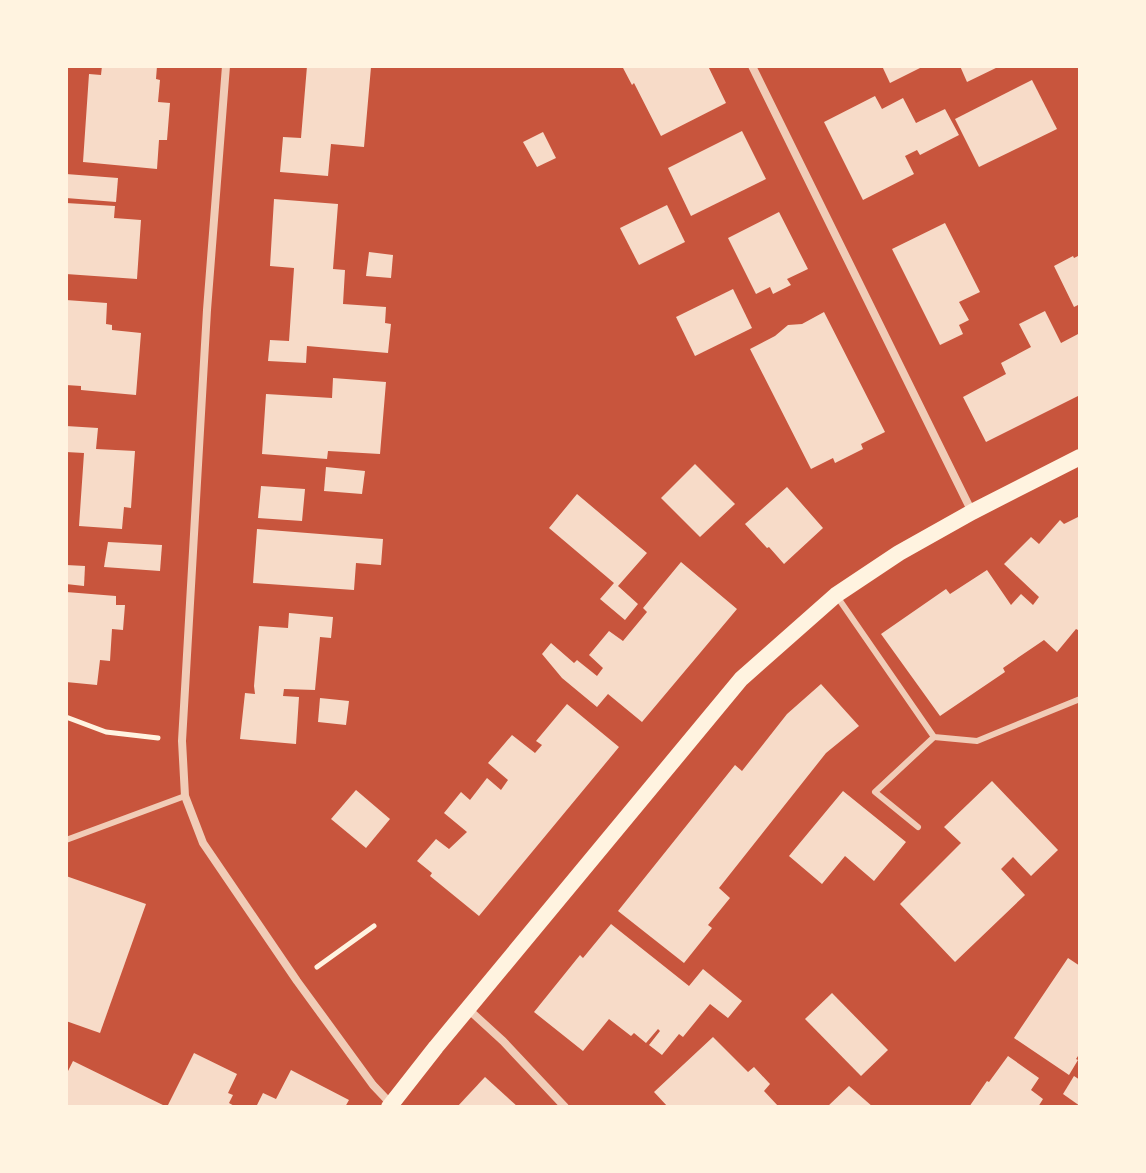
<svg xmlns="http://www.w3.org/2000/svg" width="1146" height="1173" font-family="Rubik,sans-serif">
<rect width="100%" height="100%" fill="#c8553d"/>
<g fill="#f7dbc8">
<polygon points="102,66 157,66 156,79 160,80 158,102 170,103 167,140 159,140 157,169 83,162 89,74 101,75"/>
<polygon points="307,66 371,67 364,147 331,144 328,176 280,172 283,137 301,138"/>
<polygon points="622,66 708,66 726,103 661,136 634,83 632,85"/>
<polygon points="882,66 919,66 920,68 890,83"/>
<polygon points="960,66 1000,66 967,82"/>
<polygon points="1032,80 1057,129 979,167 955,119"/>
<polygon points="875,96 882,109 903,98 916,123 945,109 959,135 920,155 917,150 905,156 914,174 863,200 824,122"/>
<polygon points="742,131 766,179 691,216 668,168"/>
<polygon points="543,132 556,158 537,167 523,142"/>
<polygon points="66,174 118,178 116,202 66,198"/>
<polygon points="274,199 338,204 333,269 345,270 343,304 386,307 385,323 391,324 388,353 307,346 306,363 268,361 270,340 289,341 294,268 270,266"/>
<polygon points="66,203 115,206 114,218 141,220 137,279 66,274"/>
<polygon points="667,205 685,242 639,265 620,228"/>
<polygon points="779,212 808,269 787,279 791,285 773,294 770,287 756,294 728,238"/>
<polygon points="945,223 980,292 959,302 969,320 959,325 963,334 940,345 892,249"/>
<polygon points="369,252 393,255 391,278 366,276"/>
<polygon points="1080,255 1080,304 1074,307 1054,266 1073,256 1074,258"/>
<polygon points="733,289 752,328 695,356 676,317"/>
<polygon points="66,300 107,303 106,324 112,325 112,330 141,333 136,395 81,390 81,386 66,385"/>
<polygon points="1045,311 1061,343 1080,333 1080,395 986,442 963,397 1006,374 1001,363 1031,347 1019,324"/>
<polygon points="824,312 885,432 861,444 863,449 835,463 833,458 811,469 750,349 775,336 788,325 802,324"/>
<polygon points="333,378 386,382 380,454 328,451 327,459 262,454 266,394 332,398"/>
<polygon points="66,426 98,428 96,449 135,451 131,508 124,507 122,529 79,526 84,453 66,452"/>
<polygon points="695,464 735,504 700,537 661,498"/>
<polygon points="326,467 365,471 362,494 324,491"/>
<polygon points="261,486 305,489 302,521 258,518"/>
<polygon points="787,487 823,528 784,564 769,547 767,548 745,524"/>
<polygon points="577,494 647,553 618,586 638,604 625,620 600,599 614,583 549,528"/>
<polygon points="1080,516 1080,631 1076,629 1057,652 1044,640 1003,668 1005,672 940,716 881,634 946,589 950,594 987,570 1011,605 1021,594 1033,605 1039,597 1004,564 1031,537 1039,544 1060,520 1064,524"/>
<polygon points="257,529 383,539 381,565 356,563 354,590 253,583"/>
<polygon points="108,542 162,545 160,571 104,567"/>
<polygon points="681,562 737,609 642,722 608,694 597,707 562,678 542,654 551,643 574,663 577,660 597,676 603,668 589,655 609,631 623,641 647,612 643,608"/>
<polygon points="66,565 85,566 84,586 66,584"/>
<polygon points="66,592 116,596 116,605 125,605 123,630 112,629 110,661 100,660 97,685 66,682"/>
<polygon points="289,613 333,617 331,638 320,637 315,690 284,689 283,696 299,697 296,744 240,739 245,693 255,694 254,686 259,626 288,628"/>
<polygon points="821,684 859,726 826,753 719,888 730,898 708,925 712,928 684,963 618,911 735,765 742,771 787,714"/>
<polygon points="320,698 349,701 346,725 318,722"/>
<polygon points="567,704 619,747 479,916 430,876 432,873 417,861 436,839 449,849 467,832 444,813 461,792 470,800 487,778 501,790 508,780 488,763 512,735 535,753 542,745 536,741"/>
<polygon points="992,781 1058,850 1031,876 1013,857 1001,869 1025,895 955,962 900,904 961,843 944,827"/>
<polygon points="356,790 390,819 366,848 331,819"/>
<polygon points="843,791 906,842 874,881 845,856 822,884 789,856"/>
<polygon points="66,876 146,904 100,1033 66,1021"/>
<polygon points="611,924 689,986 703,969 742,1001 728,1018 710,1004 683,1037 679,1034 662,1055 649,1045 660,1031 658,1029 646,1043 634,1033 631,1036 609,1019 583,1051 534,1012 580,955 583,958"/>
<polygon points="1068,958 1080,966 1080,1053 1076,1059 1078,1060 1069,1075 1014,1038"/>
<polygon points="832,993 888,1050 861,1076 805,1019"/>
<polygon points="713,1037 748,1072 754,1067 770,1084 764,1091 779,1107 668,1107 654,1092"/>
<polygon points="194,1053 237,1074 228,1093 233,1095 229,1103 236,1107 66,1107 66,1075 73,1061 167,1107"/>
<polygon points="1008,1056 1039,1078 1031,1090 1043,1099 1038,1107 969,1107 987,1081 989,1082"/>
<polygon points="291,1070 349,1100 345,1107 256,1107 263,1093 276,1099"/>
<polygon points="1074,1076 1080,1080 1080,1106 1063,1094"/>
<polygon points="485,1077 518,1107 457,1107"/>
<polygon points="849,1086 873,1107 827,1107"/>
</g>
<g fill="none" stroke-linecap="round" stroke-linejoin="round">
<g stroke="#fff3e0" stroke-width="5">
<polyline points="66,717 106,732 158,738"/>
<polyline points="317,967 374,926"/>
</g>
<g stroke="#f1ccb7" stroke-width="6">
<polyline points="836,595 934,737 977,741 1080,699"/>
<polyline points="918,827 875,792 934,737"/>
<polyline points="66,840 185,796"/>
</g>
<g stroke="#f1ccb7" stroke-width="8">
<polyline points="226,66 207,310 182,741 185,796 203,843 297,981 373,1085 391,1104"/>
<polyline points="752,66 972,512"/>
<polyline points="468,1009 503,1041 565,1107"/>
</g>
<polyline stroke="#fff3e0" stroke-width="16" points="389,1107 436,1047 741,679 836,595 899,553 972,512 1080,457"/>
</g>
<rect width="1146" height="1173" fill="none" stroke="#fff3e0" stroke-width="136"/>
</svg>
